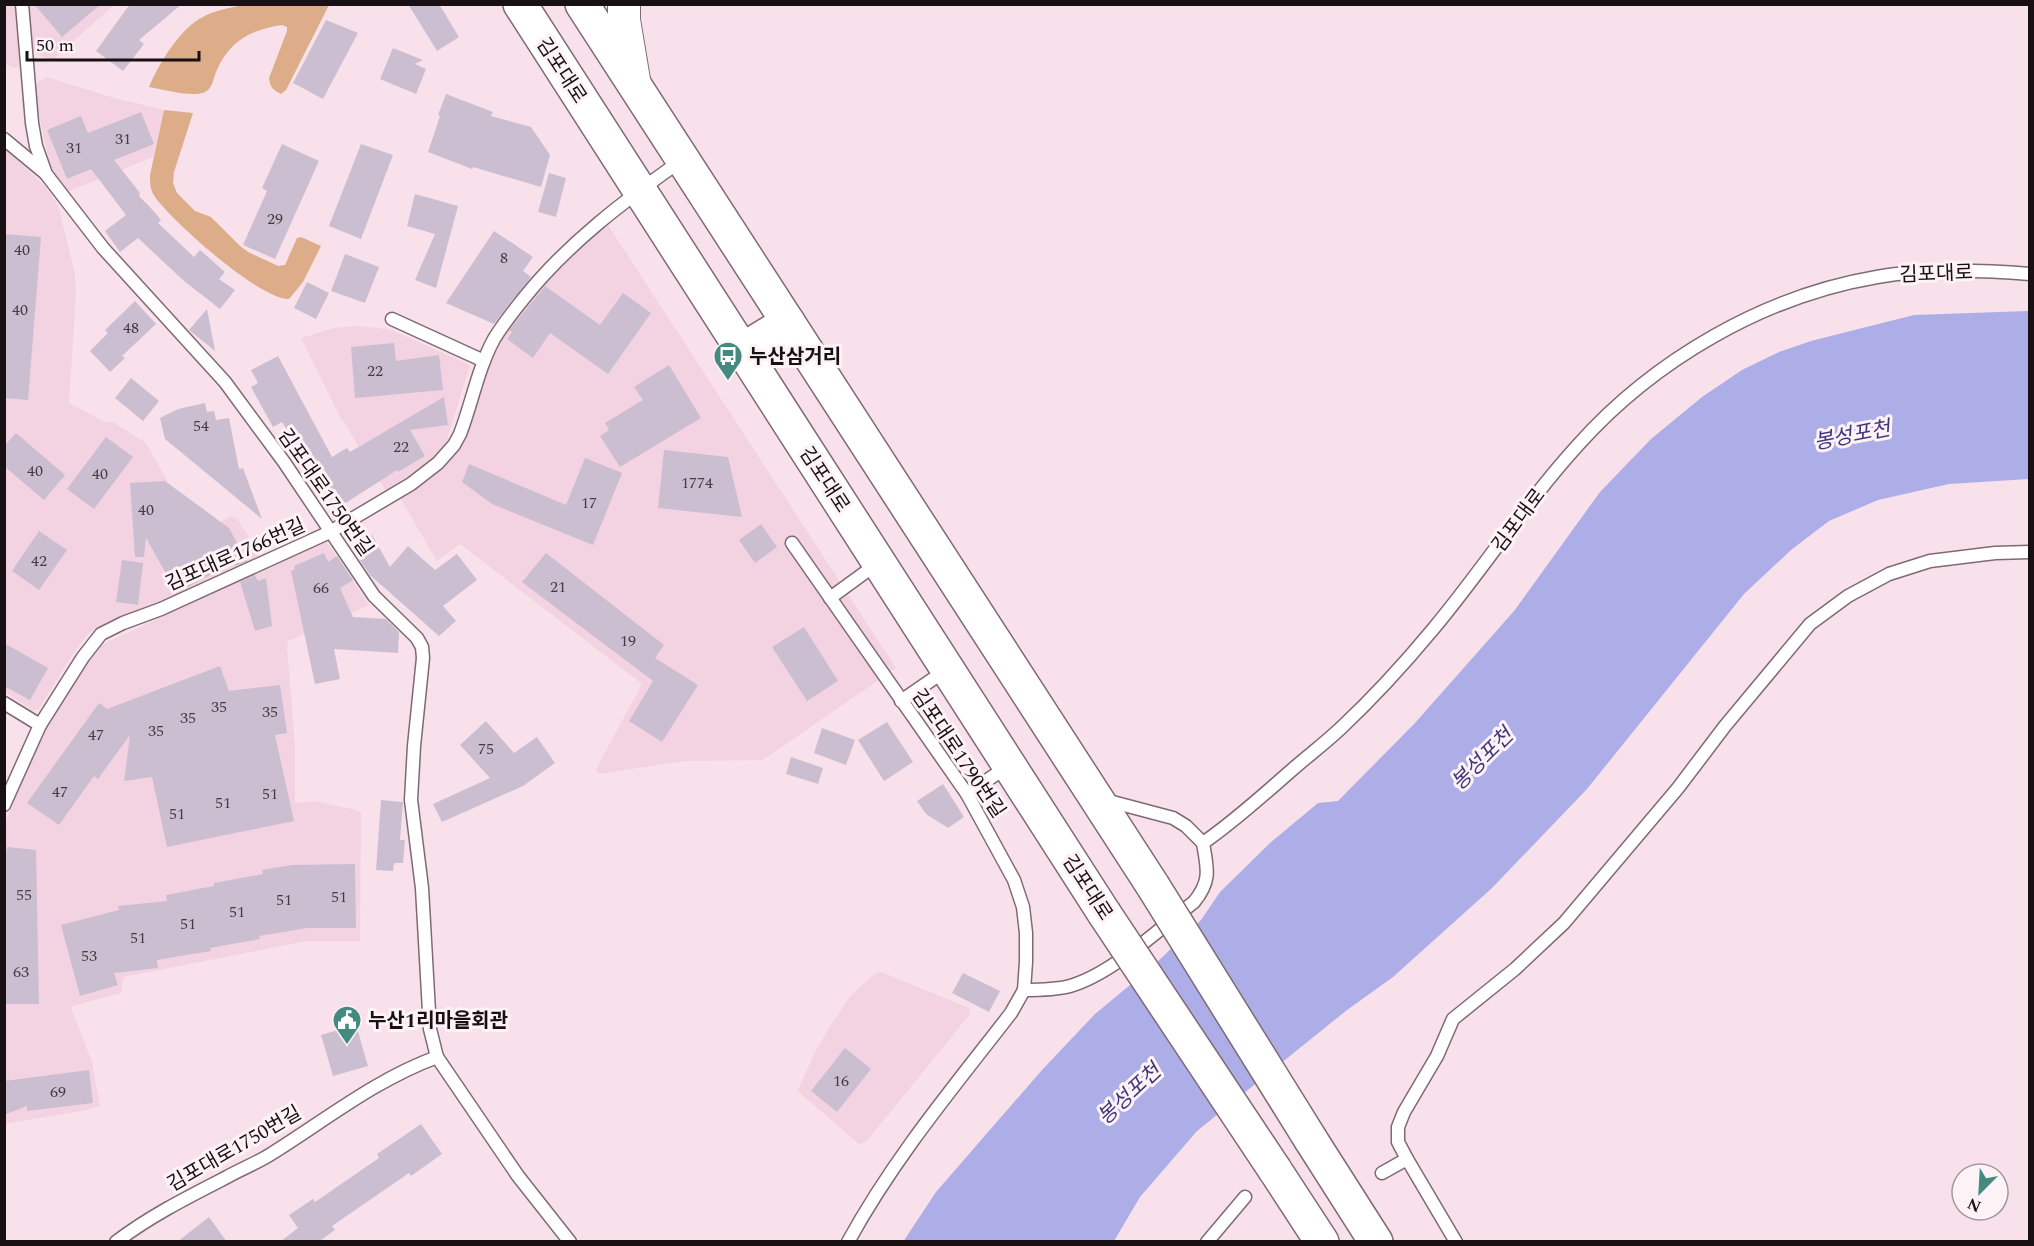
<svg xmlns="http://www.w3.org/2000/svg" width="2034" height="1246" font-family="Spectral,'Noto Sans KR',serif">
<rect width="100%" height="100%" fill="#f9e1eb"/>
<g fill="#f3d3e1">
<polygon points="5,5 16,5 19,66 15,68 5,64"/>
<polygon points="30,5 114,5 52,60 37,54 34,50 30,32"/>
<polygon points="47,77 114,98 164,110 153,157 67,192 55,175 49,161 37,106 36,88 38,82"/>
<polygon points="4,148 43,184 58,205 75,274 76,295 69,403 107,423 111,421 146,443 167,480 171,536 180,543 230,517 237,518 259,554 258,557 197,586 101,625 88,634 75,651 38,710 32,710 5,692"/>
<polygon points="608,225 896,668 763,760 685,761 598,774 596,769 642,684 460,544 437,561 400,498 438,471 453,455 463,441 469,429 493,355 511,322 533,294 584,242"/>
<polygon points="357,326 389,329 470,365 446,443 428,463 386,491 337,411 301,338 334,328"/>
<polygon points="326,542 330,546 369,605 288,641 287,647 295,745 295,803 314,801 356,810 361,813 360,941 306,941 124,977 121,993 73,1006 71,1008 92,1062 100,1106 87,1110 5,1124 5,822 47,725 76,679 92,657 103,644"/>
<polygon points="881,972 969,1008 970,1014 866,1142 859,1144 801,1094 798,1090 816,1050 834,1020 850,997 865,982 875,974"/>
</g>
<g fill="#ddac88">
<path d="M 243,5 L 329,5 L 286,90 L 281,94 C 273,90 270,87 269,78 L 287,31 L 287,27 L 282,25 C 250,30 229,41 216,72 C 213,79 213,88 205,92 C 193,98 162,89 149,87 C 158,65 181,27 203,17 C 215,10 230,8 243,5 Z"/>
<path d="M 164,110 L 193,113 L 174,172 L 173,183 L 177,193 L 195,211 L 211,217 L 240,246 L 248,252 L 278,266 L 285,265 L 297,238 L 301,237 L 321,246 L 303,282 L 289,299 C 260,300 173,222 155,197 C 150,190 150,183 150,175 Z"/>
</g>
<polygon fill="#adade7" points="2028,311 2029,479 1949,484 1878,500 1829,521 1791,550 1744,594 1587,789 1492,888 1393,977 1347,1010 1197,1131 1140,1197 1114,1241 903,1242 936,1192 1042,1070 1095,1014 1153,966 1201,920 1220,892 1270,843 1318,803 1338,801 1415,723 1514,611 1600,492 1651,439 1702,397 1742,370 1779,352 1811,341 1914,315"/>
<g fill="#ccbed1">
<polygon points="34,4 101,4 62,37"/>
<polygon points="130,4 182,4 139,40 144,44 123,71 96,51"/>
<polygon points="408,4 439,4 459,37 437,51"/>
<polygon points="326,20 358,33 323,99 293,83"/>
<polygon points="393,48 423,60 415,64 426,69 416,94 380,79"/>
<polygon points="446,94 493,112 491,116 531,127 550,155 541,187 473,167 472,169 428,152 440,116 438,115"/>
<polygon points="141,112 154,144 114,160 140,193 139,196 150,207 161,220 158,223 194,257 200,250 225,272 219,279 235,290 220,309 184,281 138,238 120,252 105,231 126,215 91,169 67,179 47,130 81,116 88,133"/>
<polygon points="282,144 319,161 275,259 243,245 267,191 262,188"/>
<polygon points="361,144 393,155 361,239 329,226"/>
<polygon points="549,173 566,178 556,217 538,212"/>
<polygon points="415,194 458,206 436,288 415,280 435,234 407,226"/>
<polygon points="494,231 533,257 523,271 531,277 494,324 446,303"/>
<polygon points="4,234 41,237 28,400 4,398"/>
<polygon points="345,254 379,267 365,303 331,291"/>
<polygon points="307,282 329,293 316,319 294,308"/>
<polygon points="545,286 600,325 623,293 651,313 608,374 550,333 533,358 507,339 512,332 509,330 511,328"/>
<polygon points="135,301 156,324 122,356 125,358 110,372 90,351 108,333 105,330"/>
<polygon points="207,309 215,351 189,330"/>
<polygon points="394,343 396,361 439,355 443,390 355,398 351,347"/>
<polygon points="278,356 332,457 347,448 350,452 444,397 448,425 410,430 425,456 398,472 397,470 338,508 282,422 273,427 251,387 258,383 251,370"/>
<polygon points="669,365 701,418 620,467 600,436 609,430 605,423 643,400 634,387"/>
<polygon points="131,378 159,401 143,421 115,398"/>
<polygon points="205,403 207,412 214,411 216,420 229,418 239,469 243,468 262,519 165,439 160,418 178,409"/>
<polygon points="16,433 65,475 44,500 4,466 4,446"/>
<polygon points="106,437 133,457 94,509 67,489"/>
<polygon points="664,450 728,457 742,517 658,508"/>
<polygon points="585,458 622,473 593,545 492,504 462,482 469,464 566,505"/>
<polygon points="165,481 229,528 247,561 235,566 234,562 177,593 146,538 144,557 135,557 130,483"/>
<polygon points="761,524 777,547 755,563 739,540"/>
<polygon points="39,531 67,550 39,590 12,571"/>
<polygon points="372,535 390,567 408,546 435,570 457,554 477,580 443,606 456,621 439,636 370,575 351,547"/>
<polygon points="324,553 328,562 337,556 353,580 340,588 353,617 386,619 399,632 398,653 334,649 340,679 315,684 291,571 295,569 294,566"/>
<polygon points="546,553 664,645 655,658 698,685 662,742 629,721 653,681 522,582"/>
<polygon points="122,560 143,563 138,605 116,602"/>
<polygon points="255,575 258,581 266,578 272,626 255,631 240,582"/>
<polygon points="804,627 838,681 807,701 772,647"/>
<polygon points="4,643 48,668 30,700 4,686"/>
<polygon points="220,666 229,691 280,685 287,733 275,735 294,821 167,847 152,777 124,781 130,735 98,779 94,776 59,825 27,803 99,703 107,709"/>
<polygon points="486,721 514,753 537,737 555,763 523,786 442,822 433,804 490,778 460,745"/>
<polygon points="887,722 913,762 884,781 858,740"/>
<polygon points="822,728 855,740 846,765 814,753"/>
<polygon points="791,757 823,768 818,784 786,774"/>
<polygon points="943,784 964,817 948,828 926,814 917,801"/>
<polygon points="381,800 403,802 400,840 405,840 403,863 394,863 393,871 376,870"/>
<polygon points="7,847 36,850 39,1004 4,1004 4,871"/>
<polygon points="355,864 356,928 307,928 259,936 260,939 210,948 211,951 157,960 158,968 114,973 118,985 80,996 61,925 119,910 118,906 167,901 166,895 214,886 214,883 263,874 262,870 292,865"/>
<polygon points="963,973 1000,991 989,1012 952,993"/>
<polygon points="356,1025 368,1066 333,1076 321,1035"/>
<polygon points="845,1048 871,1069 837,1112 811,1091"/>
<polygon points="89,1070 93,1103 27,1111 27,1106 4,1115 4,1081"/>
<polygon points="421,1124 442,1154 411,1176 409,1173 332,1226 335,1230 318,1242 280,1242 298,1228 289,1215 313,1199 315,1202 379,1158 377,1154"/>
<polygon points="209,1217 227,1242 177,1242"/>
</g>
<g fill="none" stroke-linecap="round" stroke-linejoin="round">
<g stroke="#7f6a73" stroke-width="15">
<g id="service">
<polyline points="22,4 32,123 36,146 46,174 103,248 225,382 284,462 374,596 417,638 422,647 423,658 414,746 411,800 422,888 430,1029 437,1057 518,1176 570,1242"/>
<polyline points="4,139 45,173"/>
<polyline points="392,319 484,361"/>
<path d="M 792,543 L 967,794 L 1014,880 L 1023,907 L 1026,933 L 1026,962 L 1024,990 L 1011,1013 C 953,1088 894,1158 848,1242"/>
<polyline points="830,598 878,563"/>
<polyline points="901,701 946,670"/>
<polyline points="4,703 40,725"/>
<polyline points="967,794 1008,766"/>
<polyline points="1105,800 1173,818 1186,826 1203,843"/>
<path d="M 4,805 L 40,725 L 83,657 L 101,634 L 123,623 L 161,609 L 330,532 L 411,484 L 438,463 L 454,445 L 460,434 C 472,403 478,368 494,339 C 503,324 513,312 524,298 C 568,243 624,201 682,160"/>
<path d="M 1024,990 C 1039,990 1055,990 1070,986 C 1112,974 1159,929 1194,902 C 1212,880 1207,868 1203,843 C 1235,821 1263,795 1293,769 C 1309,755 1325,743 1341,728 C 1374,697 1405,663 1434,628 C 1484,568 1526,502 1578,445 C 1654,360 1764,296 1877,277 C 1926,268 1980,270 2030,274"/>
<polyline points="1407,1159 1456,1242"/>
<polyline points="1382,1173 1407,1159 1398,1142 1398,1127 1404,1112 1437,1056 1453,1019 1515,969 1564,923 1678,788 1725,726 1810,624 1848,596 1889,574 1930,561 1995,553 2030,552"/>
<path d="M 116,1242 C 150,1216 188,1197 227,1177 C 241,1169 257,1163 271,1154 C 327,1119 375,1080 437,1057"/>
<polyline points="1207,1242 1245,1197"/>
</g>
</g>
<g stroke="#7f6a73" stroke-width="34">
<polyline id="tertiary" points="624,4 624,20 635,86"/>
</g>
<g stroke="#7f6a73" stroke-width="36">
<g id="primary">
<polyline points="520,4 1104,913"/>
<polyline points="582,4 1153,886"/>
<polyline points="742,350 788,322"/>
<polyline points="1311,1140 1376,1242"/>
<polyline points="1275,1170 1322,1242"/>
</g>
</g>
<use href="#service" stroke="#fff" stroke-width="12"/>
<use href="#tertiary" stroke="#fff" stroke-width="32"/>
<use href="#primary" stroke="#fff" stroke-width="33"/>
<g stroke="#7f6a73" stroke-width="36" stroke-linecap="butt">
<g id="primary-bridge">
<polyline points="1153,886 1311,1140"/>
<polyline points="1104,913 1275,1170"/>
</g>
</g>
<use href="#primary-bridge" stroke="#fff" stroke-width="33"/>
</g>
<defs>
<g id="bus-pin" transform="scale(1.5)"><path d="M0 17L-7.5 6A9.5 9.5 0 1 1 7.5 6Z" fill="#458a81" stroke="#fdf3f7"/><path d="M-5-6H5V4H4V6H2V4H-2V6H-4V4H-5ZM-3.5-4V0h7V-4ZM-3.5 1.2v1.5H-2V1.2ZM2 1.2v1.5H3.5V1.2Z" fill="#fff"/></g>
<g id="civic-pin" transform="scale(1.5)"><path d="M0 17L-7.5 6A9.5 9.5 0 1 1 7.5 6Z" fill="#458a81" stroke="#fdf3f7"/><path d="M-.6-6.5H3V-4.5H.6V-3L4-1V1h2V6H-6V1h2V-1L-.6-3ZM-1.2 2.5V6h2.4V2.5Z" fill="#fff"/></g>
</defs>
<g fill-rule="evenodd">
<use href="#bus-pin" x="728" y="356"/>
<use href="#civic-pin" x="347" y="1020"/>
</g>
<g text-anchor="middle" stroke-width="6" stroke-linejoin="round" paint-order="stroke">
<g font-size="16" fill="#453c42">
<text x="123" y="144">31</text>
<text x="74" y="153">31</text>
<text x="275" y="224">29</text>
<text x="22" y="255">40</text>
<text x="504" y="263">8</text>
<text x="20" y="315">40</text>
<text x="131" y="333">48</text>
<text x="375" y="376">22</text>
<text x="201" y="431">54</text>
<text x="401" y="452">22</text>
<text x="35" y="476">40</text>
<text x="100" y="479">40</text>
<text x="697" y="488">1774</text>
<text x="589" y="508">17</text>
<text x="146" y="515">40</text>
<text x="39" y="566">42</text>
<text x="558" y="592">21</text>
<text x="321" y="593">66</text>
<text x="628" y="646">19</text>
<text x="219" y="712">35</text>
<text x="270" y="717">35</text>
<text x="188" y="723">35</text>
<text x="156" y="736">35</text>
<text x="96" y="740">47</text>
<text x="486" y="754">75</text>
<text x="60" y="797">47</text>
<text x="270" y="799">51</text>
<text x="223" y="808">51</text>
<text x="177" y="819">51</text>
<text x="24" y="900">55</text>
<text x="339" y="902">51</text>
<text x="284" y="905">51</text>
<text x="237" y="917">51</text>
<text x="188" y="929">51</text>
<text x="138" y="943">51</text>
<text x="89" y="961">53</text>
<text x="21" y="977">63</text>
<text x="841" y="1086">16</text>
<text x="58" y="1097">69</text>
</g>
<g font-size="20" fill="#181013" stroke="#fdf3f7">
<text transform="translate(562 70) rotate(57)" y="7">김포대로</text>
<text transform="translate(1936 273) rotate(-2)" y="7">김포대로</text>
<text transform="translate(825 479) rotate(57)" y="7">김포대로</text>
<text transform="translate(326 492) rotate(55)" y="7">김포대로1750번길</text>
<text transform="translate(1518 520) rotate(-53)" y="7">김포대로</text>
<text transform="translate(235 554) rotate(-24)" y="7">김포대로1766번길</text>
<text transform="translate(959 753) rotate(56)" y="7">김포대로1790번길</text>
<text transform="translate(1088 887) rotate(57)" y="7">김포대로</text>
<text transform="translate(234 1148) rotate(-30)" y="7">김포대로1750번길</text>
</g>
<g font-size="20" font-weight="bold" fill="#181013" stroke="#fdf3f7" text-anchor="start">
<text x="749" y="363">누산삼거리</text>
<text x="368" y="1027">누산1리마을회관</text>
</g>
<g font-size="21" font-style="italic" fill="#3d367a" stroke="#fdf3f7">
<text transform="translate(1852 435) rotate(-11)" y="7">봉성포천</text>
<text transform="translate(1482 759) rotate(-45)" y="7">봉성포천</text>
<text transform="translate(1129 1094) rotate(-43)" y="7">봉성포천</text>
</g>
</g>
<rect width="2034" height="1246" fill="none" stroke="#181013" stroke-width="12"/>
<g transform="translate(1980 1192) rotate(204)"><circle r="28" fill="#fdf3f7" stroke="#a1989c" stroke-width="1.5"/>
<path d="M0-4.5L10 22L0 15L-10 22Z" fill="#458a81"/>
<text y="-9" font-size="16" font-weight="bold" text-anchor="middle" fill="#181013">N</text>
</g>
<path d="M27 51v9h172v-9" fill="none" stroke="#181013" stroke-width="3"/>
<text x="36" y="51" font-size="18" fill="#181013" stroke="#fdf3f7" stroke-width="4.5" paint-order="stroke">50 m</text>
</svg>
